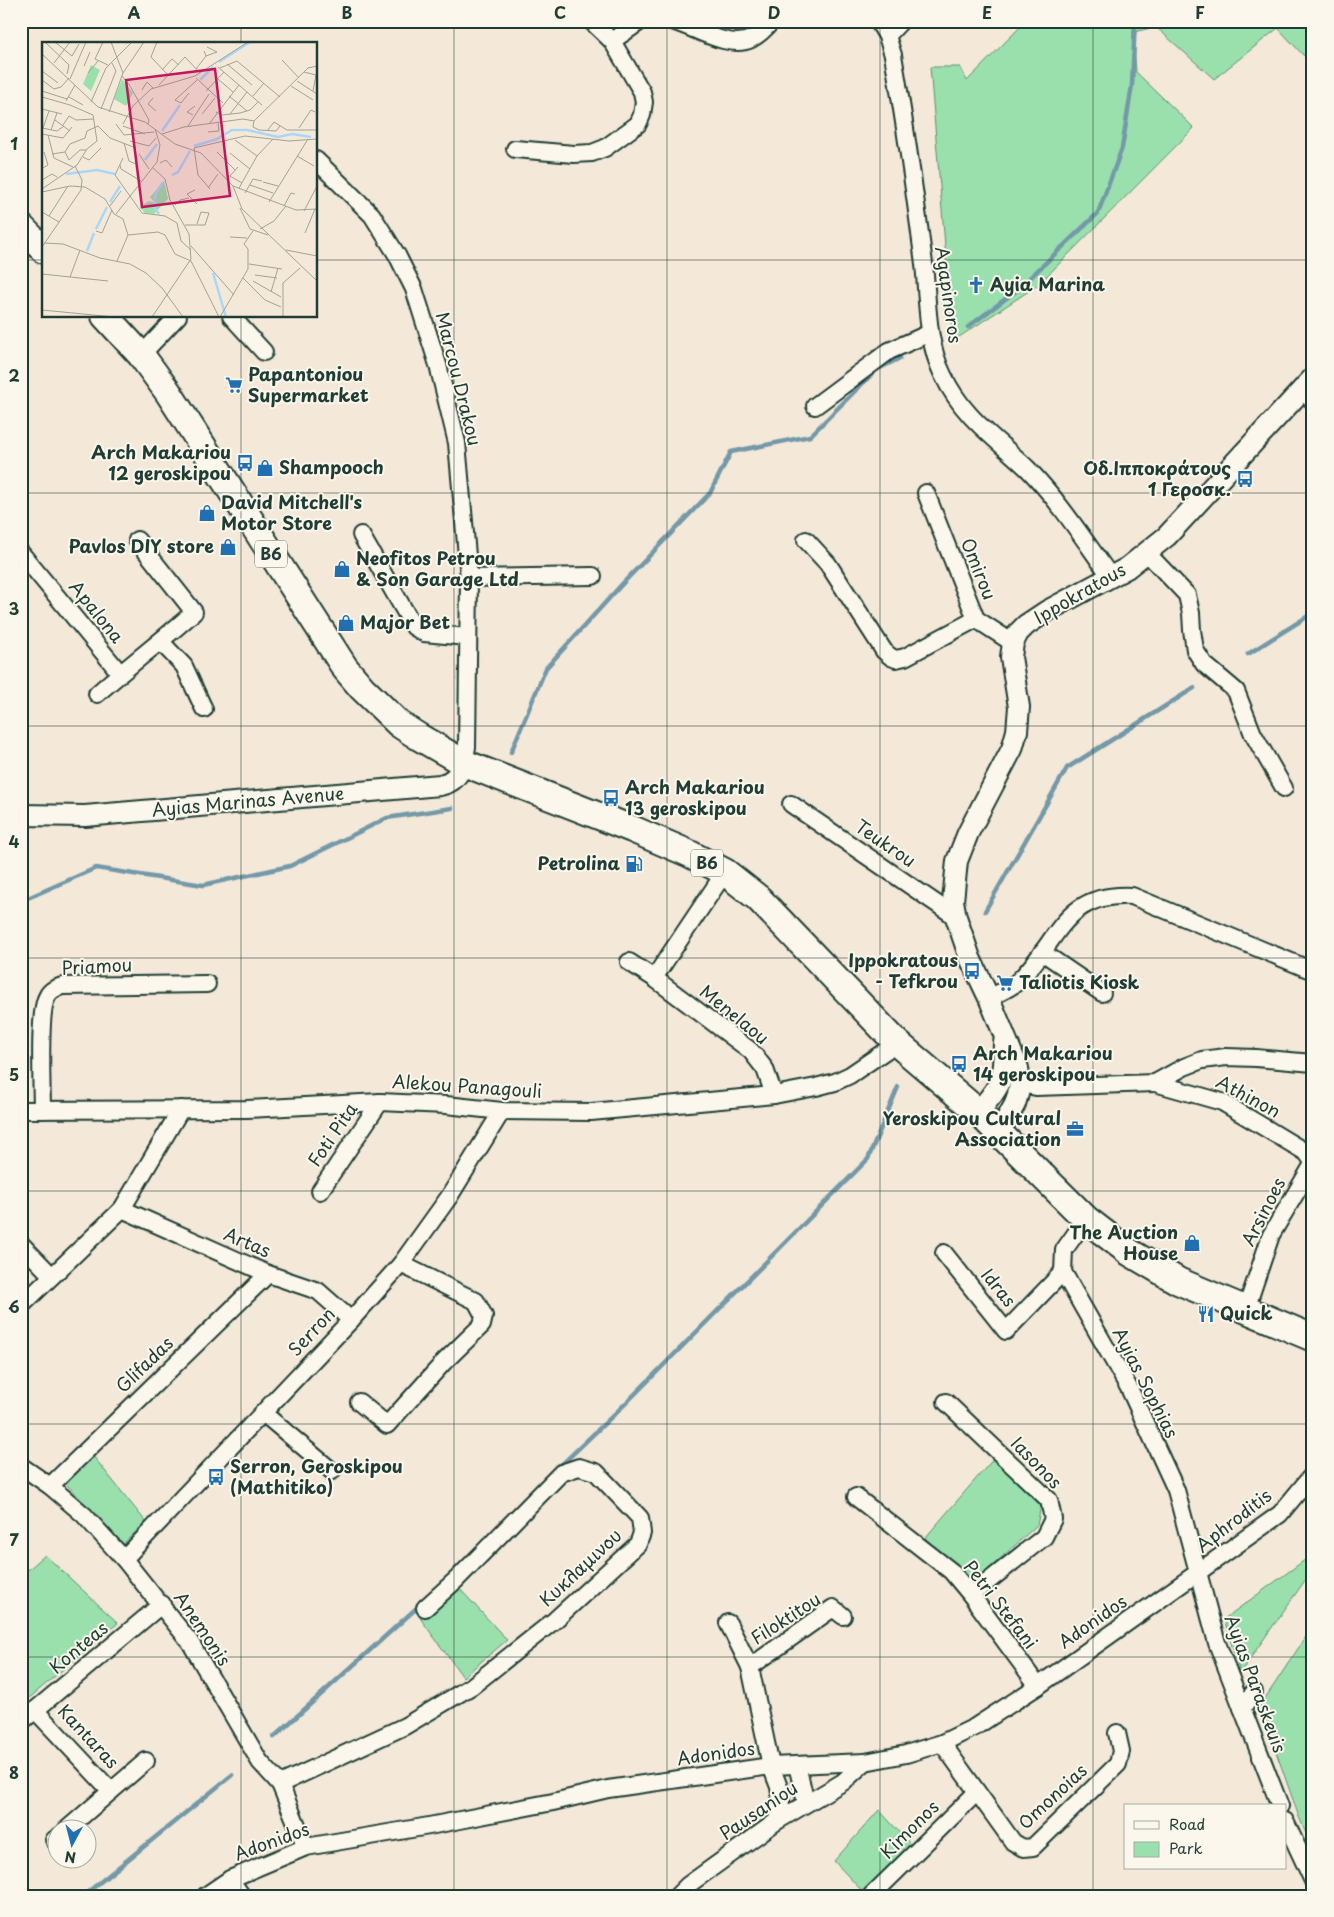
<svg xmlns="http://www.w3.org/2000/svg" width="1334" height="1917" font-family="'Playpen Sans',sans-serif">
<rect width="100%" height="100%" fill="#f4e8d8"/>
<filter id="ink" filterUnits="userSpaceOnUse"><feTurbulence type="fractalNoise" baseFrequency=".02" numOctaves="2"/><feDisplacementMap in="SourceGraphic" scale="10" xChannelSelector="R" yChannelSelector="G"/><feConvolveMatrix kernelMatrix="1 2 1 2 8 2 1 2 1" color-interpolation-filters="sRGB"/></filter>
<g filter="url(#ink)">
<g fill="#9ae0ad" stroke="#5c8e70">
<polygon points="1026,21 1313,21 1313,47 1304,56 1278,28 1214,79 1156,27 1133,32 1136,72 1194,128 1038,285 953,341 930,67 960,67 967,81"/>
<polygon points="93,1456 146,1522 123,1544 66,1484"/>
<polygon points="995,1457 1041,1506 1037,1525 975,1582 925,1538"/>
<polygon points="1313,1554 1313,1569 1240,1673 1224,1619"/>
<polygon points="45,1555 118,1623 21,1705 21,1576"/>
<polygon points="459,1588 507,1640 463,1677 420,1618"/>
<polygon points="1313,1626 1313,1850 1299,1817 1260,1706"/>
<polygon points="879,1810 912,1846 863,1892 834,1861"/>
</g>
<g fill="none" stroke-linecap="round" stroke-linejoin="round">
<g stroke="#7399a9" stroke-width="4.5">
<polyline points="968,327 1016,291 1098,213 1122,148 1132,85 1135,21"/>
<polyline points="1248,654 1313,613"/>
<polyline points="511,752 546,668 624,582 710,493 731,452 810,436 876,370 900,358"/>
<polyline points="21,901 96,868 203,885 290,866 387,818 452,808"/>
<polyline points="985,911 1067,768 1194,688"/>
<polyline points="558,1468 629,1400 868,1159 898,1087"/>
<polyline points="274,1737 421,1604"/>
<polyline points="83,1896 232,1775"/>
</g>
<g stroke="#1f3d34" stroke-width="20">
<g id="minor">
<path d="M 672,21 C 694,27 729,50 751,39 C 759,35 766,28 772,21"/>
<path d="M 878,21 L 887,36 L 893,55 C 905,124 915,194 924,264 C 928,301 926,340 943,375 C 964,419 995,437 1028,469 C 1060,502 1084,540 1111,577"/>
<polyline points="887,36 901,21"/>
<polyline points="612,41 641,21"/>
<polyline points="515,149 574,154 592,153 605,148 638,124 642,115 644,102 642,92 612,41 591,21"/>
<polyline points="316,160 372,215 397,255 414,289 438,365 457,443 469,578 467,747 464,763"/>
<polyline points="231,316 264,352"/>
<polyline points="141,355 178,316"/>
<polyline points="1302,390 1313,401"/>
<polyline points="815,406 889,351 930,333"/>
<polyline points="926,493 976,619 1013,643"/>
<polyline points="361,535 414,627 424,633 467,637"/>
<polyline points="806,540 828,564 884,651 891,657 896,659 905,657 976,619"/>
<polyline points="21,553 120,673"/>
<polyline points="1147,553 1187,595 1191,613 1192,630 1195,650 1204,664 1236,691 1253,734 1284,788"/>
<polyline points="469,578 593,576"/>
<polyline points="161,642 184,666 204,709"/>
<path d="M 97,694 C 128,666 162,641 194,612 L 137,540"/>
<polyline points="791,804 956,917"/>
<polyline points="1042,952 1102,993"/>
<polyline points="629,962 654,978 751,1051 765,1069 774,1095"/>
<polyline points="654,978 725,872"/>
<path d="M 989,998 C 998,993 1009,989 1016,983 C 1059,944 1061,892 1132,896 L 1313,971"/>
<polyline points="1155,1083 1222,1102 1307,1153 1313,1162"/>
<polyline points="1020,1084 1036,1087 1155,1083 1184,1067 1202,1060 1226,1057 1256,1058 1313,1063"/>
<polyline points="21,1110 247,1109 380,1102 446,1105 502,1111 591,1112 774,1095 816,1087 835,1082 850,1075 897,1043"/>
<path d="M 42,1110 C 42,1088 38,1012 47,997 C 50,990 56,988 62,986 L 207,984"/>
<polyline points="320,1191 380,1102"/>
<polyline points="122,1209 268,1274 318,1291 351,1320"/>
<polyline points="1086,1219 1064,1250 1063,1272 1129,1388 1176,1490 1217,1643 1280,1806"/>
<polyline points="21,1244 52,1276"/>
<polyline points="944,1253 1006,1331 1063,1272"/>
<polyline points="21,1306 122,1209 181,1109"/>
<polyline points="1246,1309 1271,1235 1313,1164"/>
<polyline points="359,1402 387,1425 444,1362 482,1325 484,1316 476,1301 401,1264"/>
<polyline points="946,1402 1049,1500 1053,1519 1044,1537 971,1595"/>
<polyline points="263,1413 332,1471"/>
<polyline points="21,1466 50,1486 84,1515 124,1559 190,1642 260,1762 280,1784 306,1847"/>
<polyline points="50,1486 268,1274"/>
<polyline points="856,1497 951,1571 971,1595 1038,1686"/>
<polyline points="124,1559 351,1320 401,1264 449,1197 502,1111"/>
<polyline points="728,1623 750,1667 771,1766 779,1787 781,1801 777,1821"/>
<polyline points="750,1667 833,1608 843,1616"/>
<polyline points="1242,1708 1254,1692"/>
<polyline points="35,1710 111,1791"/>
<polyline points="21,1722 162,1604"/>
<polyline points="942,1743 1013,1842 1023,1848 1033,1847 1118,1764 1121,1751 1117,1733"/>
<polyline points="797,1765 806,1803"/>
<polyline points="280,1784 405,1726 472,1686 555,1620 638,1544 642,1533 640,1518 596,1472 579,1467 561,1473 457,1579 425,1608"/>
<polyline points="1285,1821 1313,1881"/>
<polyline points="66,1830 146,1761"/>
<polyline points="54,1840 58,1837"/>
<polyline points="230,1879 242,1896"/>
<polyline points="205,1896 230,1879 306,1847 429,1826 553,1802 608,1789 771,1766 865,1762 906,1754 942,1743 975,1727 1038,1686 1280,1514 1313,1474"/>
<polyline points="677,1896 688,1885 777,1821 843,1782 865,1762"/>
<polyline points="871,1896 976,1793"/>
</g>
</g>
<g stroke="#1f3d34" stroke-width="24">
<g id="tertiary">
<path d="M 21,815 L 85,816 L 440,785 C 454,782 458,775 464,763"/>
<path d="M 978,1112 C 1004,1082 1003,1081 1004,1042"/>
<polyline points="999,1133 1015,1104 1018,1094 1020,1084 1018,1068 989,998 970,958 956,917 953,901 957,861 968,833 1012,749 1017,731 1019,707 1011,657 1013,643 1018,633 1026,625 1047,611 1127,568 1167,536 1313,378"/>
</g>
</g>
<g stroke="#1f3d34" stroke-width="30">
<g id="primary">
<polyline points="21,227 44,250"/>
<polyline points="105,316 141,355 168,392 345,668 362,688 399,724 419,737 464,763 632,829 688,853 725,872 758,898 897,1043 978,1112 1086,1219 1129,1252 1178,1281 1313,1338"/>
</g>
</g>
<use href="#minor" stroke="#fbf7ec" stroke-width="16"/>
<use href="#tertiary" stroke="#fbf7ec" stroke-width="20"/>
<use href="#primary" stroke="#fbf7ec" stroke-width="26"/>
</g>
</g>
<path fill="none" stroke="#1f3d34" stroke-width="1" stroke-opacity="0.55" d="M 241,21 L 241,44M 454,21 L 454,1896M 667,21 L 667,1896M 880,21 L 880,1896M 1093,21 L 1093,1896M 21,260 L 44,260M 316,260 L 1313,260M 241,316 L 241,1896M 21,493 L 1313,493M 21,726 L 1313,726M 21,958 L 1313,958M 21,1191 L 1313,1191M 21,1424 L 1313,1424M 21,1657 L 1313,1657"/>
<defs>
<g id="church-bare" transform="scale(1.35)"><path d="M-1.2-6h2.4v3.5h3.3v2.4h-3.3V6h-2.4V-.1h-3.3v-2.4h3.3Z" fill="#1f6fb2" stroke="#fbf7ec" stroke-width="2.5" paint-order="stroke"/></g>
<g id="supermarket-bare" transform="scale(1.35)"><path d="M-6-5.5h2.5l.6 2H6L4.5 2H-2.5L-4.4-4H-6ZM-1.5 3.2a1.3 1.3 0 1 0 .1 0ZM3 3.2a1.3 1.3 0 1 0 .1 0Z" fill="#1f6fb2" stroke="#fbf7ec" stroke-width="2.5" paint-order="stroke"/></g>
<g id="bus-bare" transform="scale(1.35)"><path d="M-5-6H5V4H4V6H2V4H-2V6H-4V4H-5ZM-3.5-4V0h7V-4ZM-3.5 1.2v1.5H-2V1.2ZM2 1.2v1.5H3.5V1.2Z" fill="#1f6fb2" stroke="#fbf7ec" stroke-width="2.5" paint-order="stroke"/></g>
<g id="shop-bare" transform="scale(1.35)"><path d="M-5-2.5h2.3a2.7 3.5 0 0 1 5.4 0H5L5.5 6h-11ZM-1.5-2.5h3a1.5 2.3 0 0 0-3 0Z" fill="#1f6fb2" stroke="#fbf7ec" stroke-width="2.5" paint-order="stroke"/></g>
<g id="fuel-bare" transform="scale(1.35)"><path d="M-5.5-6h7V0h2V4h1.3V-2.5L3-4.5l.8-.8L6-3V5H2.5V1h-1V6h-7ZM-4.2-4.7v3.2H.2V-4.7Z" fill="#1f6fb2" stroke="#fbf7ec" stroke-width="2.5" paint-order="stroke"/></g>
<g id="office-bare" transform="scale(1.35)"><path d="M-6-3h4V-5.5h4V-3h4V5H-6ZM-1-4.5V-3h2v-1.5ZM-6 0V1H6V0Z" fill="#1f6fb2" stroke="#fbf7ec" stroke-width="2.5" paint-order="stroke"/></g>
<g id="restaurant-bare" transform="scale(1.35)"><path d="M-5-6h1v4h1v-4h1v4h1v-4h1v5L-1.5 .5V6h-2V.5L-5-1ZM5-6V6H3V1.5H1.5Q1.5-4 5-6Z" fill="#1f6fb2" stroke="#fbf7ec" stroke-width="2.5" paint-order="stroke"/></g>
</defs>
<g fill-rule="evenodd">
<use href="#church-bare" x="976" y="285"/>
<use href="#supermarket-bare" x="234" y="385"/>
<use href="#bus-bare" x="245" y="463"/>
<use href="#shop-bare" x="265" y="468"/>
<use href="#bus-bare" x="1245" y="479"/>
<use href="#shop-bare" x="207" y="513"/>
<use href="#shop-bare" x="228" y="547"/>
<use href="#shop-bare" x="342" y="569"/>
<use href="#shop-bare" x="346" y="623"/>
<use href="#bus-bare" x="611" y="798"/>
<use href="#fuel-bare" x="634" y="864"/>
<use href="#bus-bare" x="972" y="971"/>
<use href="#supermarket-bare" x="1005" y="983"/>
<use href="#bus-bare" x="959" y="1064"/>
<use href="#office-bare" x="1075" y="1129"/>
<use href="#shop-bare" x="1192" y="1243"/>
<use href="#restaurant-bare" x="1206" y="1314"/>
<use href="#bus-bare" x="216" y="1477"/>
</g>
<g text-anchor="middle" stroke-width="4" stroke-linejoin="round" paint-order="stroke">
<g fill="#fbf7ec" stroke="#61756b" stroke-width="1">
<rect x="255" y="540.5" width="32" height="27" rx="4"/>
<rect x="691" y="849.5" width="32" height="27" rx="4"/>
</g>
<g font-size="16" font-weight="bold" fill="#1f3d34">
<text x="271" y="560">B6</text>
<text x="707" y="869">B6</text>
</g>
<g font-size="18" font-weight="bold" fill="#1f3d34" stroke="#fbf7ec" text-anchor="start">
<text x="990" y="291">Ayia Marina</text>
<text x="248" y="381">Papantoniou<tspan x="248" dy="21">Supermarket</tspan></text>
<text x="231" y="459" text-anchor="end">Arch Makariou<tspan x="231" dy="21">12 geroskipou</tspan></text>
<text x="279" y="474">Shampooch</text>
<text x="1231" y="475" text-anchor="end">Οδ.Ιπποκράτους<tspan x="1231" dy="21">1 Γεροσκ.</tspan></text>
<text x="221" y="509">David Mitchell's<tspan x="221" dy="21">Motor Store</tspan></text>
<text x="214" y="553" text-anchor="end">Pavlos DIY store</text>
<text x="356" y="565">Neofitos Petrou<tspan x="356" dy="21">&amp; Son Garage Ltd</tspan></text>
<text x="360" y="629">Major Bet</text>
<text x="625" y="794">Arch Makariou<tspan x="625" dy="21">13 geroskipou</tspan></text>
<text x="620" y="870" text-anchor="end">Petrolina</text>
<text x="958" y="967" text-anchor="end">Ippokratous<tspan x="958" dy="21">- Tefkrou</tspan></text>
<text x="1019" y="989">Taliotis Kiosk</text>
<text x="973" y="1060">Arch Makariou<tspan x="973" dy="21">14 geroskipou</tspan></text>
<text x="1061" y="1125" text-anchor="end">Yeroskipou Cultural<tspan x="1061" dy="21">Association</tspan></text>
<text x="1178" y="1239" text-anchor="end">The Auction<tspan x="1178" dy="21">House</tspan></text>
<text x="1220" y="1320">Quick</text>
<text x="230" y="1473">Serron, Geroskipou<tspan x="230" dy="21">(Mathitiko)</tspan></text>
</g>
<g font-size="18" fill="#1f3d34" stroke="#fbf7ec">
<text transform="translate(948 295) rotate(82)" y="6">Agapinoros</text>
<text transform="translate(458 379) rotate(76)" y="6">Marcou Drakou</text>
<text transform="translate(978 569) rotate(68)" y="6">Omirou</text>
<text transform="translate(1080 594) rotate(-30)" y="6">Ippokratous</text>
<text transform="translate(96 612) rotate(51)" y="6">Apalona</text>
<text transform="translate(248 802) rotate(-5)" y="6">Ayias Marinas Avenue</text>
<text transform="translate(885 844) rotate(34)" y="6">Teukrou</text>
<text transform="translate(97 967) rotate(-3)" y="6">Priamou</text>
<text transform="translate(734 1015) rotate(39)" y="6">Menelaou</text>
<text transform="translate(467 1087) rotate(4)" y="6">Alekou Panagouli</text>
<text transform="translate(1248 1097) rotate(28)" y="6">Athinon</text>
<text transform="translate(333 1135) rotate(-56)" y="6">Foti Pita</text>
<text transform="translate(1264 1212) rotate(-63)" y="6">Arsinoes</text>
<text transform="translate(247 1243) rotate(23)" y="6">Artas</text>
<text transform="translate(998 1288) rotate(51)" y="6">Idras</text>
<text transform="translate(312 1332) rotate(-47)" y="6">Serron</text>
<text transform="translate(145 1365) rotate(-44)" y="6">Glifadas</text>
<text transform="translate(1145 1383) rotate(63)" y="6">Ayias Sophias</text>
<text transform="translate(1036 1463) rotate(46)" y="6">Iasonos</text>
<text transform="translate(1234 1521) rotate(-38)" y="6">Aphroditis</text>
<text transform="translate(581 1568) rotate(-43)" y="6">Κυκλαμινου</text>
<text transform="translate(1000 1605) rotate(52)" y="6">Petri Stefani</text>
<text transform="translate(786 1619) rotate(-33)" y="6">Filoktitou</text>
<text transform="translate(1093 1622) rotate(-35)" y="6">Adonidos</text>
<text transform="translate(202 1629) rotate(56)" y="6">Anemonis</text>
<text transform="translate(79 1648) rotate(-40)" y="6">Konteas</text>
<text transform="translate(1255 1684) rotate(70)" y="6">Ayias Paraskeuis</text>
<text transform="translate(88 1737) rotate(47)" y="6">Kantaras</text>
<text transform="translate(716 1754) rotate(-8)" y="6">Adonidos</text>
<text transform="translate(1053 1797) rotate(-43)" y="6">Omonoias</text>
<text transform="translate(759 1811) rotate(-34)" y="6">Pausaniou</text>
<text transform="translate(910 1830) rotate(-45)" y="6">Kimonos</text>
<text transform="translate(272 1842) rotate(-20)" y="6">Adonidos</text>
</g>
</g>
<g transform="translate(42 42)">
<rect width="275" height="275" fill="#f4e8d8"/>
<path d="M 49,23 L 58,28 L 49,49 L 41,42 ZM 80,37 L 91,51 L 84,64 L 72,57 ZM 122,139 L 126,157 L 112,172 L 103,171 L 98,165 L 107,159 L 113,161 L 108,155 Z" fill="#9ae0ad"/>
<path fill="none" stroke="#abd7f7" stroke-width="2.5" d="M 177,20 L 208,0M 158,38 L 171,25M 120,89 L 138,63M 152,104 L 175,97 L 190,88 L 205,88 L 236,95 L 250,92 L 269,95M 103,118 L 115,102M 24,132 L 55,128 L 73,132M 130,133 L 136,130 L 148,109M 68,160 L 78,144M 117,172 L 113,166 L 113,153 L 121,140M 54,187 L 65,165M 45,209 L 52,191M 171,231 L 184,275"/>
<path fill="none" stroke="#9fa496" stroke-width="1" d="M 3,0 L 27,23 L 25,32M 13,0 L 30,14 L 37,2M 61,0 L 53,17 L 66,23M 69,0 L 81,31M 115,0 L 109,15 L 127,34M 0,12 L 56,65 L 103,80 L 133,102 L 159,111 L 191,144 L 200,167 L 275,239M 164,14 L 175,10 L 165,5M 240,18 L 257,36M 12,21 L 28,0M 185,22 L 210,43M 42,24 L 48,10M 176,25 L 220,63M 178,26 L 195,19 L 238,55M 154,27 L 164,14 L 162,9M 120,28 L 130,17 L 137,23M 0,29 L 16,41M 262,30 L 274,33 L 271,49M 46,31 L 56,19M 80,34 L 88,44 L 107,78 L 106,82M 154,36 L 181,61M 28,37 L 44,0M 176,37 L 191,50M 0,38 L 12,47 L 19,45 L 27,36M 255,39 L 275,52M 117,43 L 143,15 L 158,31M 249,44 L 271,58M 100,48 L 105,40 L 111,46M 0,49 L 25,57M 164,49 L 182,30M 147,51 L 139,61 L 133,58 L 155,38M 187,54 L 205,69M 211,54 L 222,41M 0,55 L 28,63 L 51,73 L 55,99 L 45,107 L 35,123 L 0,147M 27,55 L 41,63M 111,56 L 106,62 L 114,69M 24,59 L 33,43M 49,60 L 64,26 L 90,0M 0,67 L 20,72M 59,67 L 74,29 L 70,21M 67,70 L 81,31 L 102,0M 174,70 L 180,73 L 198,71 L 208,68 L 216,60M 160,72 L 173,56M 188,72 L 205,50M 151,73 L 145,70 L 153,64M 13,78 L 28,89M 212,79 L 266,26 L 275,24M 212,79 L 211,85 L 217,88 L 234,89 L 238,84M 74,82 L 82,93 L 112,90M 81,82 L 91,64 L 109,47 L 153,34 L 206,0M 167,82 L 197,43M 21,83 L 27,74 L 34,78 L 52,77M 81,84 L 103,92M 146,84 L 167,52M 0,86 L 15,89 L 22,84M 1,86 L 7,69M 257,86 L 269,68 L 273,70M 9,88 L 15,71M 225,89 L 232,80 L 245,88 L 275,88M 166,90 L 177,89 L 176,81M 0,92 L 21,96 L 30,85M 120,92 L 142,85 L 201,77 L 212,79M 6,93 L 12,116 L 31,125M 193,98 L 215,114M 88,99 L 107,104 L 114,96M 82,101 L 87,119 L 94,122M 23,110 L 27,118 L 38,108 L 44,108M 175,110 L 193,128M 188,111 L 208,127M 10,112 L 23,110 L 28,102 L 43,96 L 45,89 L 56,84 L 68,96 L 94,106M 97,112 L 107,127M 255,114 L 272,124M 41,115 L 47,118 L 59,106M 81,116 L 73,133 L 100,171 L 123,174 L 135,181 L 139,199 L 149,208M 118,121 L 124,118 L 130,125M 78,123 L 79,127 L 99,139M 196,125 L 188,134 L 200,141M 1,126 L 6,123 L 2,110M 0,138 L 10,132 L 15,135M 221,140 L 236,144M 208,143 L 231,151M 191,144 L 254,168 L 275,167M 166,146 L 176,132M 197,146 L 215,114 L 231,97M 168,147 L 156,133 L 152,106 L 203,94 L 247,99 L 275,97M 153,148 L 145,152 L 155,162M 0,150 L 28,144 L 43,145 L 63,157 L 72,172 L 81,177 L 86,193 L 116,190 L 123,193 L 133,212 L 149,219 L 177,275M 203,151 L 211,137 L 220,139M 227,160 L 266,97M 133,163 L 138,158 L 147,156M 68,164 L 79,149M 242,164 L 249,151 L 253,152M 198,166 L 208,187 L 226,193M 262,169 L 275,144M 0,170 L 17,180M 74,172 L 115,120 L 118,103 L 113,87M 7,174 L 26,144M 143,183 L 163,183 L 167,171 L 159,170 L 155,182M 218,187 L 232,179 L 244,164M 54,189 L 60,191 L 70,168M 263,191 L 273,167M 188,195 L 205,196M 2,201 L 21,202 L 58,216 L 88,222 L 104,231 L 120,246 L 141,275M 149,204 L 192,253M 0,205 L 39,148 L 40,138 L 33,124M 244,208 L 275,214M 75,219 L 86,193M 207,222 L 240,227M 0,232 L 66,239M 213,233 L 235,236M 28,235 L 38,208M 201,236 L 223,258 L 239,265M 211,239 L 239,255M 229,250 L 236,226M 0,268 L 72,275M 110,275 L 149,217 L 147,192 L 128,158 L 123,137 L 110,125M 178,275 L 206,227 L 206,207 L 202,202 L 211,189M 241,275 L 241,241 L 258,226"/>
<path fill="#c2185b" fill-opacity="0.15" stroke="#c2185b" stroke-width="2.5" d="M 173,27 L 188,154 L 100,165 L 84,38 Z"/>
<rect width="275" height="275" fill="none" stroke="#1f3d34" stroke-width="2.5"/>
</g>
<rect width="1334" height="1917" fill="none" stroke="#fbf7ec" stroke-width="55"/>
<rect x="1124" y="1804" width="162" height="65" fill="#fbf7ec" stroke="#a3ada2"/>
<rect x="1134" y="1821" width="25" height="8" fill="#fbf7ec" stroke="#a3ada2"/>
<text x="1169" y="1830" font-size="15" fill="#1f3d34">Road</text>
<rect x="1134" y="1842" width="25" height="15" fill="#9ae0ad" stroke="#a3ada2"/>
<text x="1169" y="1854" font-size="15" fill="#1f3d34">Park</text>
<g transform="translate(72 1844) rotate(187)"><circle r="24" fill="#fbf7ec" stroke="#a3ada2"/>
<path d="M0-4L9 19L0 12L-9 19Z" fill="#1f6fb2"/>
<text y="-8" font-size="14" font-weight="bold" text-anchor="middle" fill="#1f3d34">N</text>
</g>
<rect x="28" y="28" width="1278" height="1862" fill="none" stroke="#1f3d34" stroke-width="2"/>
<g font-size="16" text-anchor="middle" font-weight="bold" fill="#1f3d34">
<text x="134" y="19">A</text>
<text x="347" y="19">B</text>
<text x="560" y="19">C</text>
<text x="774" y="19">D</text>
<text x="987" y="19">E</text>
<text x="1200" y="19">F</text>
<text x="14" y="150">1</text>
<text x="14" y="382">2</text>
<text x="14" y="615">3</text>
<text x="14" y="848">4</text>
<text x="14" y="1081">5</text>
<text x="14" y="1313">6</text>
<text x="14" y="1546">7</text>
<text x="14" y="1779">8</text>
</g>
</svg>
